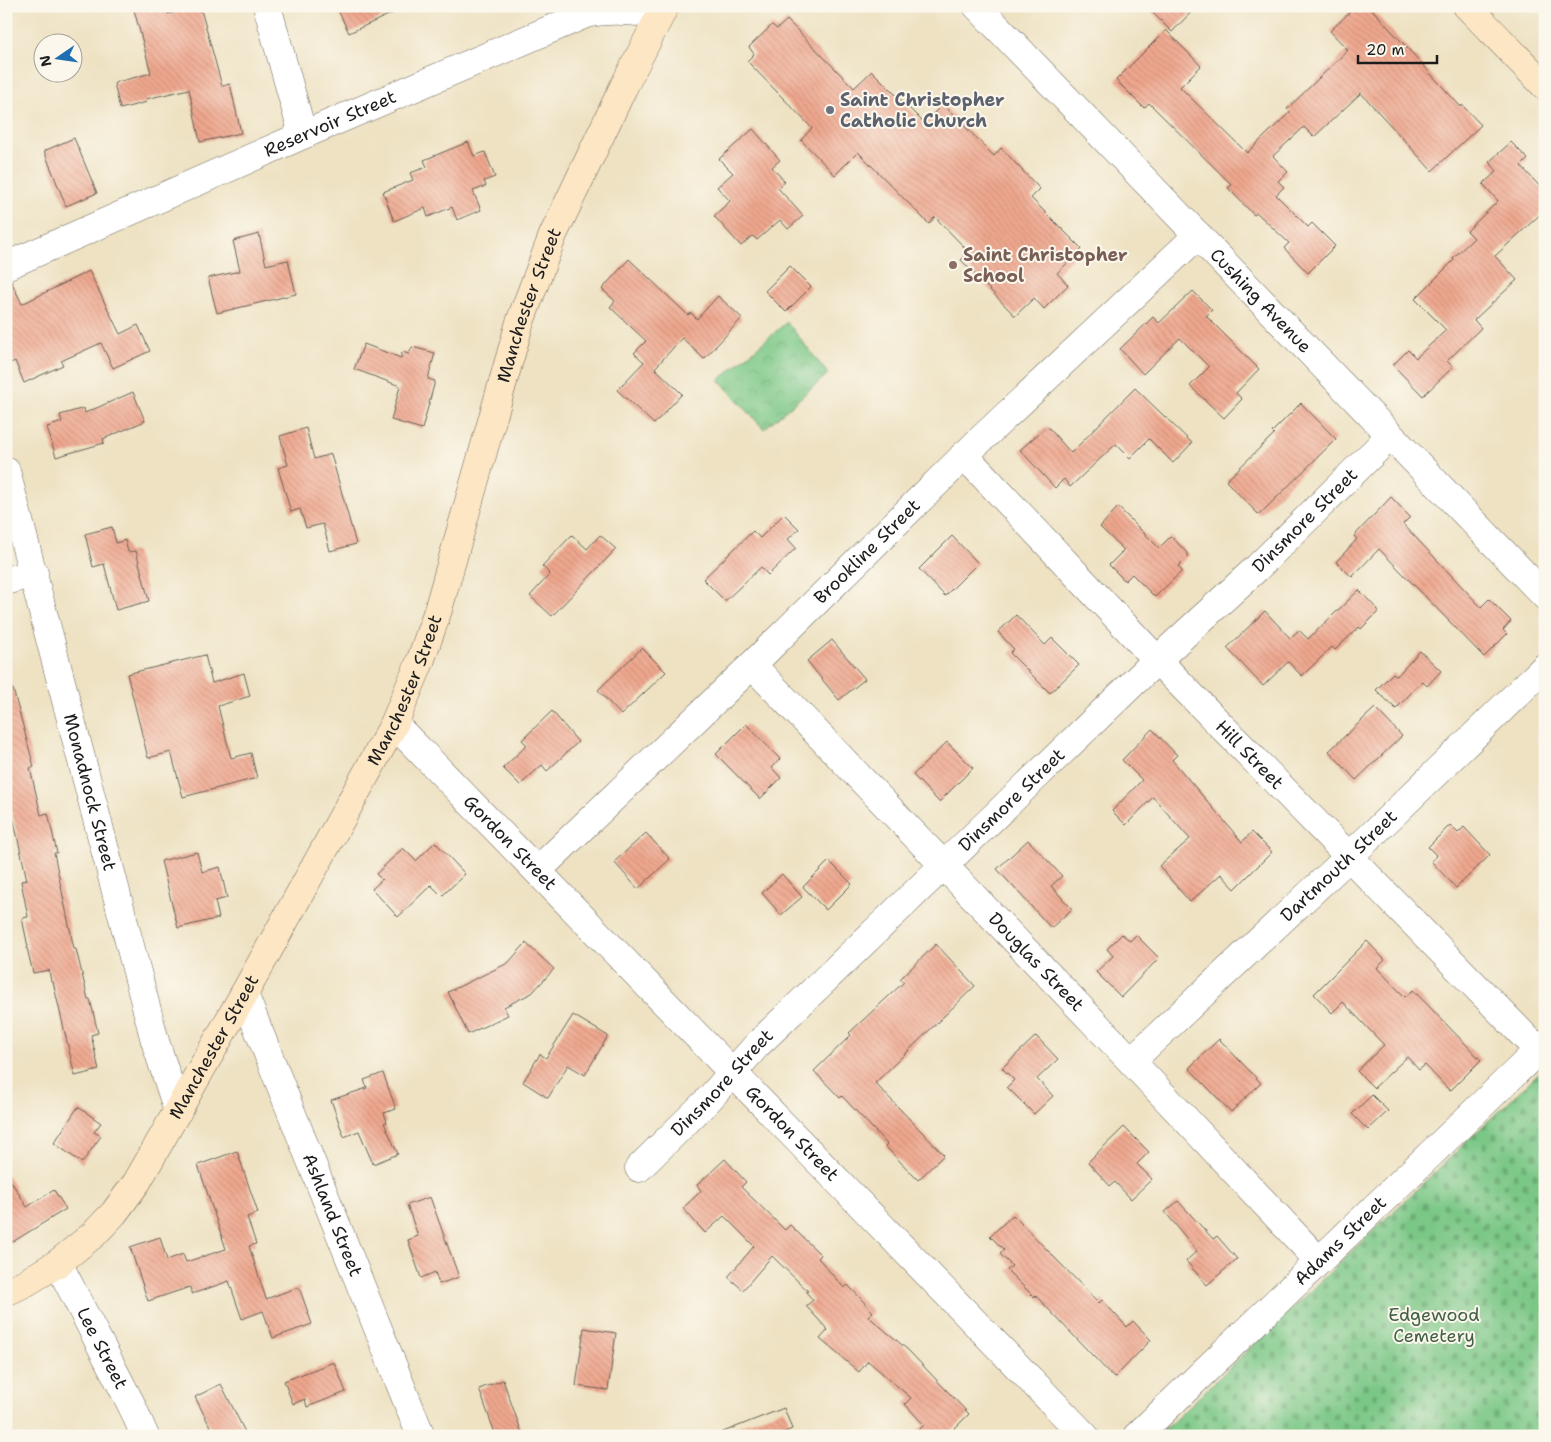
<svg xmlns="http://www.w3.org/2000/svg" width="1551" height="1442" font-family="'Shantell Sans',sans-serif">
<defs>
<pattern id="cemetery-stones" width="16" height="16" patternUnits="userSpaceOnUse" patternTransform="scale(1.25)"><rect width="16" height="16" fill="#7ac786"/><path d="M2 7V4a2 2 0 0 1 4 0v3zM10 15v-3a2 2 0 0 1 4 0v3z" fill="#69aa73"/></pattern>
<pattern id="park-crowns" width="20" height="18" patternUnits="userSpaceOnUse" patternTransform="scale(1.25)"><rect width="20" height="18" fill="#7ac786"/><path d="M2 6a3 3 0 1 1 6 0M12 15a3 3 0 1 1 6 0" fill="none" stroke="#69aa73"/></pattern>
<pattern id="building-back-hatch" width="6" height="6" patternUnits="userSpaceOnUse" patternTransform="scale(1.25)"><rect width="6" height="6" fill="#efa78e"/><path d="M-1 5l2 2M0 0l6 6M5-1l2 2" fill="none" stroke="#cc8f7a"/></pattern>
</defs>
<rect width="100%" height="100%" fill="#fbf7ec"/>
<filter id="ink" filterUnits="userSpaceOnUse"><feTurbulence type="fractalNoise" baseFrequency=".02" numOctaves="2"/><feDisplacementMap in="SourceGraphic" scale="10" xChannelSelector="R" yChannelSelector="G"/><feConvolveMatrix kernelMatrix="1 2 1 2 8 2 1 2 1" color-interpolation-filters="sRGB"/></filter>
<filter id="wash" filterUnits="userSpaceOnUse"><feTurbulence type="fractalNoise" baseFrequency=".0096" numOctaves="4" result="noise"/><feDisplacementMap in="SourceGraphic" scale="20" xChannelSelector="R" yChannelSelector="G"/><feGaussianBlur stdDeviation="1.12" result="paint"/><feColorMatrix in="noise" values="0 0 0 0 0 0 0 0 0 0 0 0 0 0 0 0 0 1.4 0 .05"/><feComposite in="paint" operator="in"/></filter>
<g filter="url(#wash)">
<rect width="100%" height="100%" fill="#eee2c3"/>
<polygon fill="url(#cemetery-stones)" stroke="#4b7251" points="1545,1067 1545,1436 1158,1436"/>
<polygon fill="url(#park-crowns)" stroke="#4b7251" points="787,322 828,374 764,429 719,380"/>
<g id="blocks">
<g fill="url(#building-back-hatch)">
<polygon points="133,6 166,6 168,14 200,6 222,86 230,84 241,133 200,142 189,89 146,99 147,102 120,109 114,83 151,73"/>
<polygon points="336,6 408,6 349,33"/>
<polygon points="1146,6 1197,6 1172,32"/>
<polygon points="1356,6 1369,6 1461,107 1462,105 1481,125 1432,171 1361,93 1314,137 1304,127 1273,156 1288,172 1278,181 1284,187 1276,195 1308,227 1312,223 1335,246 1308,273 1284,248 1289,243 1257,213 1254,215 1228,188 1232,185 1149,103 1144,108 1116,80 1166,30 1201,66 1180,87 1247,153 1290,112 1287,109 1348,50 1330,31"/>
<polygon points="787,20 854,88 872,71 924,123 943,104 994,156 1001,148 1040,189 1031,198 1082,249 1057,273 1068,285 1044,309 1034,298 1015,316 961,260 969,252 935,217 929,224 858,152 835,175 801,140 812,128 747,61 754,54 749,47 772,25 777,29"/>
<polygon points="753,129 780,160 772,167 785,182 778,188 803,216 788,229 780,220 757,240 753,236 741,246 714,216 730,201 717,187 733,173 719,159"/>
<polygon points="74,138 97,193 66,206 44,151"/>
<polygon points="468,142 474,156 485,152 495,177 484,181 486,186 473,191 481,210 457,220 452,207 428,217 425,208 394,221 383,192 413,180 410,173 427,167 424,160"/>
<polygon points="1511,142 1528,159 1521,166 1545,192 1545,210 1495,256 1517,280 1474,320 1481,328 1447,361 1453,367 1423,396 1393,365 1408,350 1416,358 1446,330 1415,299 1454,260 1453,258 1474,238 1467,231 1498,201 1483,184 1497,171 1489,162"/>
<polygon points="259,234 266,265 288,260 296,294 217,313 208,278 240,271 233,241"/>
<polygon points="629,259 688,315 691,313 697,319 718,296 742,318 704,359 682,338 655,368 682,394 654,424 617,390 644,362 634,353 646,341 610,307 615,301 602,289"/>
<polygon points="790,266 811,287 786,312 765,291"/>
<polygon points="89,271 120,334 138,325 150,351 113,368 101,343 61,361 63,365 24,383 15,361 6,365 6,281 11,281 22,304"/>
<polygon points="1193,291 1212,310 1206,316 1259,369 1236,393 1242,399 1224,418 1190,386 1209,367 1180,338 1143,374 1120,349 1153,317 1159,323"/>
<polygon points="364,344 401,358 402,352 409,354 412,347 435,353 428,379 435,381 422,429 391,420 400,386 354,369"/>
<polygon points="1135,388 1192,443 1173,463 1149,439 1130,458 1116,444 1070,487 1064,479 1055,488 1020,450 1047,426 1071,453"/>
<polygon points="133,392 145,421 103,439 104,443 56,457 47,427 62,422 60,415 84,408 85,413"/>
<polygon points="1301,403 1336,439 1259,515 1226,481 1274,434 1272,432"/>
<polygon points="306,428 314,459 331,454 356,544 330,551 323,524 306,528 300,509 291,512 278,468 288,465 280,436"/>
<polygon points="1391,497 1410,517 1403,524 1481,607 1489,599 1511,621 1503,630 1507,634 1484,657 1379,549 1352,577 1336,562 1357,539 1354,536"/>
<polygon points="1118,507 1159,548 1171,536 1189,555 1178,566 1182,571 1155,597 1132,574 1125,581 1109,565 1124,550 1100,527"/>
<polygon points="784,514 799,529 788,539 796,548 768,575 761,567 725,601 703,579 753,531 760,538"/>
<polygon points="112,527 116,543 125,540 128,552 136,551 149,601 116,610 104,564 93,567 85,534"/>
<polygon points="572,535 587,549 600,535 616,549 552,616 530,596 550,574 542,566"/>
<polygon points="952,536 978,563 945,596 919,569"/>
<polygon points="1359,590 1379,611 1361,629 1359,627 1335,650 1332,647 1302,676 1288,662 1263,686 1227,648 1265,611 1290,638 1299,630 1308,639"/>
<polygon points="1016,615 1045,645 1052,638 1079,665 1050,693 1010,653 1014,649 998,632"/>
<polygon points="832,640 865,679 839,700 807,661"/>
<polygon points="642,648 666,672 621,715 598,690"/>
<polygon points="1420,651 1441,671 1427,686 1422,681 1396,709 1376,690 1393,673 1397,676"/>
<polygon points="205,655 212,683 244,673 250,696 218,706 231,758 251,753 257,778 183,797 171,752 148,758 127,674"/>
<polygon points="13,689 34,767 30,768 41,815 48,813 57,853 54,853 74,949 76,949 88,999 90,999 98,1033 91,1035 99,1070 75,1076 53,982 51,982 49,970 33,973 27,948 28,947 22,918 28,917 21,881 27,880 6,786 6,690"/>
<polygon points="1375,708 1402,736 1356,780 1329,751"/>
<polygon points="552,711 578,742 547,771 542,765 520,785 503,768 527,745 522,740"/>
<polygon points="746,724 780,759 772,768 781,778 760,799 716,754"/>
<polygon points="1152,729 1177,755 1172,760 1242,842 1252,832 1272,852 1235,889 1221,874 1190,902 1159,866 1190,839 1153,797 1126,825 1112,811 1142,780 1122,760"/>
<polygon points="947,742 973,768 939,802 913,775"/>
<polygon points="1450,825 1458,833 1464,827 1490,855 1456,888 1431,861 1437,856 1428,847"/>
<polygon points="646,833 670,859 638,889 614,862"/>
<polygon points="1028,840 1062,876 1051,886 1072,909 1051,928 997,869"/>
<polygon points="435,842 465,874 442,896 431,885 398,917 372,889 382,880 376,874 403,848 416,861"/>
<polygon points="197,852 202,872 220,867 227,898 215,901 219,918 178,928 161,861"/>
<polygon points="829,861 852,884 826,910 803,887"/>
<polygon points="782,874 802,897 781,915 762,893"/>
<polygon points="1122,934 1130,941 1136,935 1159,958 1121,997 1096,972 1113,956 1107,949"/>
<polygon points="1367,941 1385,960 1377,968 1405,997 1413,990 1481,1060 1450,1091 1425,1065 1419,1070 1407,1057 1374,1088 1357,1071 1384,1045 1343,1002 1332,1013 1314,994"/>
<polygon points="526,943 554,969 532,993 504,1007 508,1015 468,1034 448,992 508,963"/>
<polygon points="936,944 975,986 875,1083 944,1155 918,1180 885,1146 887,1144 842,1096 840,1098 814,1071 851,1035 849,1033 904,982 900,979"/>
<polygon points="573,1015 608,1036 585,1075 568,1065 548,1098 523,1082 540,1054 546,1058"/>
<polygon points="1036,1036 1058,1059 1037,1079 1053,1096 1034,1114 1007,1087 1014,1080 1002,1068"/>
<polygon points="1219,1039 1261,1083 1231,1112 1189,1068"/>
<polygon points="383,1073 396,1109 384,1113 387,1122 384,1123 398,1154 373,1164 359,1131 344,1137 331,1100 367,1088 364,1080"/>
<polygon points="1372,1095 1388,1111 1368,1130 1352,1114"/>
<polygon points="78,1107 101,1123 94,1132 101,1136 82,1163 54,1143"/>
<polygon points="1124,1127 1149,1152 1137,1164 1152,1179 1131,1199 1115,1182 1110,1186 1088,1162"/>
<polygon points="237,1151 258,1213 247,1217 256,1244 249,1246 266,1299 299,1287 312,1324 273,1338 263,1311 242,1319 229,1281 192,1294 190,1287 148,1301 130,1247 160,1237 167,1260 183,1254 186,1262 226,1249 198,1165"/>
<polygon points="725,1159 746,1182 741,1187 785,1230 790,1225 821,1255 818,1258 844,1288 848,1285 873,1312 868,1316 908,1350 969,1414 947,1436 912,1436 924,1425 905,1404 911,1398 868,1361 859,1372 820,1339 828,1330 806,1306 813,1300 806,1292 808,1291 772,1256 743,1290 728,1277 754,1246 724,1216 705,1233 683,1208 701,1191 697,1185"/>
<polygon points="6,1173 27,1207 54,1190 66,1209 6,1246"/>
<polygon points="430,1197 459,1277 439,1284 435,1272 421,1278 408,1240 418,1236 407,1205"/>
<polygon points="1178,1201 1213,1239 1217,1236 1237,1259 1207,1285 1186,1261 1197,1251 1165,1212"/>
<polygon points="1013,1215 1099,1303 1102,1300 1127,1327 1133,1321 1151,1340 1114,1378 1035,1295 1034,1297 1007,1270 1012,1266 1000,1254 1004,1250 990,1236"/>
<polygon points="584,1328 616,1333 608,1390 576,1386"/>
<polygon points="334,1362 346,1392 307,1407 305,1399 293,1404 284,1381"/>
<polygon points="503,1380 523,1436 496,1436 479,1389"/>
<polygon points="221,1384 247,1436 215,1436 195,1397"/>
<polygon points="784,1408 792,1429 776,1436 719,1436 718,1434"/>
</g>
</g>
</g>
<g filter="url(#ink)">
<use href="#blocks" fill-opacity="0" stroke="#666156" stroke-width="1"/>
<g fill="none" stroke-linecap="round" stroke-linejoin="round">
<g stroke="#666156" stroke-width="29">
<g id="street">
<polyline points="267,6 303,135"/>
<path id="s1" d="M 977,6 L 1545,596"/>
<path id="s2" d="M 6,266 L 303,135 L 586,14 C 611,8 635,12 660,14"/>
<path id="s3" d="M 964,455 L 1157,660 L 1538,1050"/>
<path id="s4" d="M 6,471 L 155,1041 L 178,1111"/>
<polyline points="6,581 34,573"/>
<path id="s5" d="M 752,665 L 1131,1061 L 1319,1261"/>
<path id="s6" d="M 394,724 C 626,960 855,1199 1085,1436"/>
<path id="s7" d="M 538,870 L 752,665 L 976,444 L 1198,235"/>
<path id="s8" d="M 244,994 L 421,1436"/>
<path id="s9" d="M 1131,1061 L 1349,857 L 1545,667"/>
<path id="s10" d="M 639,1168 L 710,1098 L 757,1045 L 1157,660 L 1258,567 L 1390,436"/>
<path id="s11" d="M 58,1263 L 131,1404 L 145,1436"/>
<path id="s12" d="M 1137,1436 L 1545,1044"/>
</g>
</g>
<g stroke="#666156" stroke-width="29">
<g id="secondary">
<polyline points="1467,6 1545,86"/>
<path id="s13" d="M 6,1292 L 27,1282 L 58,1263 L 94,1234 L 114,1213 L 137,1182 L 244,994 L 394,724 L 420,662 L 438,610 L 520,322 L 553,235 L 623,88 L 665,6"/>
</g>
</g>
<use href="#street" stroke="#fff" stroke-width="28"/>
<use href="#secondary" stroke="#fce6c4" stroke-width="28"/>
</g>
</g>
<circle fill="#6b7280" stroke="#fbf7ec" stroke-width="2" cx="830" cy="110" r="5"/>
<circle fill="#8d6e63" stroke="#fbf7ec" stroke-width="2" cx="953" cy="265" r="5"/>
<g text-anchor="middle" stroke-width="4" stroke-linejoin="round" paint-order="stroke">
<g font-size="18" font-weight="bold" fill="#5b616d" stroke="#fbf7ec" text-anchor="start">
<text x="840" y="106">Saint Christopher<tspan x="840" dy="21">Catholic Church</tspan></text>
</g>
<g font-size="18" fill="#1c1c1c" stroke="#fbf7ec">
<text dy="6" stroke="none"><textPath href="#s2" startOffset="354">Reservoir Street</textPath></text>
<text dy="6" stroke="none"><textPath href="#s1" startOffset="409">Cushing Avenue</textPath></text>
<text dy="6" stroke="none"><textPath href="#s13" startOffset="1139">Manchester Street</textPath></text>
<text dy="6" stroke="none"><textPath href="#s10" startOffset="929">Dinsmore Street</textPath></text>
<text dy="6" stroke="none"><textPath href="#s7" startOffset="458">Brookline Street</textPath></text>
<text dy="6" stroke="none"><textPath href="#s13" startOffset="734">Manchester Street</textPath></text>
<text dy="6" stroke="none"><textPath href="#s3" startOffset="414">Hill Street</textPath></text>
<text dy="6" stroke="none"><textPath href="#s4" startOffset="332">Monadnock Street</textPath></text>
<text dy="6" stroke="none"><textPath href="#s10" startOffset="524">Dinsmore Street</textPath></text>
<text dy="6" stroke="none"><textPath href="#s6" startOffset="166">Gordon Street</textPath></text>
<text dy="6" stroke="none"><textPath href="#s9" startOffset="285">Dartmouth Street</textPath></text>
<text dy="6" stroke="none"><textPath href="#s5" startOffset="411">Douglas Street</textPath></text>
<text dy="6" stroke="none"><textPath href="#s13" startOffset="329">Manchester Street</textPath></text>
<text dy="6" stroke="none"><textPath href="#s10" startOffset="119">Dinsmore Street</textPath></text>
<text dy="6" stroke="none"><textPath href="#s6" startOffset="571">Gordon Street</textPath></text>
<text dy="6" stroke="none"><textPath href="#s8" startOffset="238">Ashland Street</textPath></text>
<text dy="6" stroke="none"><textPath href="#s12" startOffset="282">Adams Street</textPath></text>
<text dy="6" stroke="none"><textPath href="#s11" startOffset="96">Lee Street</textPath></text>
</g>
<g font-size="18" font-weight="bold" fill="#785e54" stroke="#fbf7ec" text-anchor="start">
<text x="963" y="261">Saint Christopher<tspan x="963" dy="21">School</tspan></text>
</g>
<g font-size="18" fill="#426046" stroke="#fbf7ec">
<text x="1434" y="1321">Edgewood<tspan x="1434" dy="21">Cemetery</tspan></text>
</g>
</g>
<rect width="1551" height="1442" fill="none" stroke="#fbf7ec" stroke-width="25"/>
<g transform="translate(58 58) rotate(257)"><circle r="24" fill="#fbf7ec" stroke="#a29f99"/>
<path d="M0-4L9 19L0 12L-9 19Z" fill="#1f6fb2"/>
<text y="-8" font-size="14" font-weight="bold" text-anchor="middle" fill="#1c1c1c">N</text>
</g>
<path d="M1358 55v8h79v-8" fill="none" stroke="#1c1c1c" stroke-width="2.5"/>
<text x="1366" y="55" font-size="15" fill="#1c1c1c" stroke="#fbf7ec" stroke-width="4" paint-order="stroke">20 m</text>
</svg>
